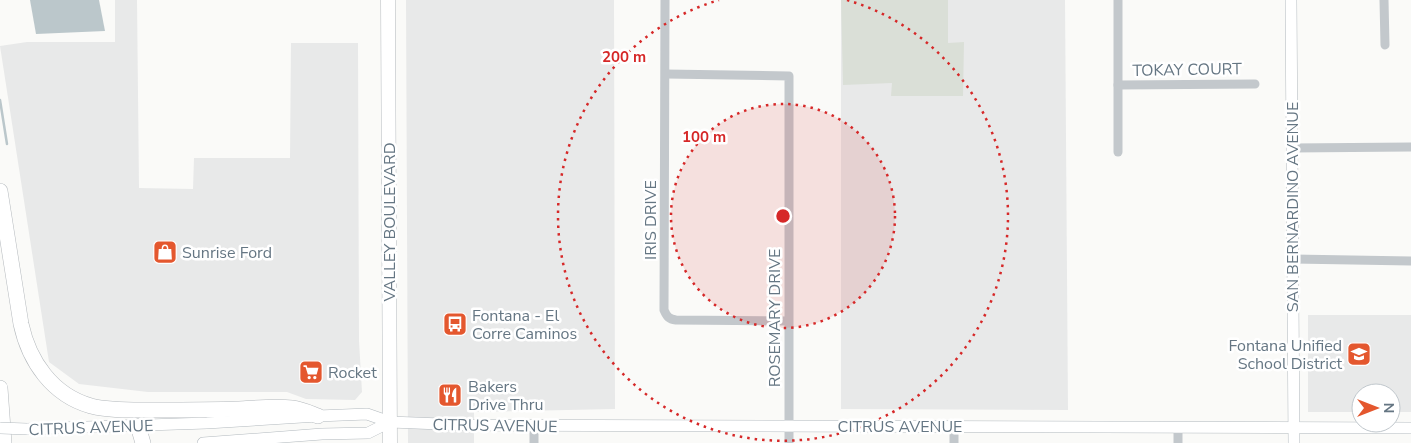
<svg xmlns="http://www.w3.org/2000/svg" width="1411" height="443" font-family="'Nunito Sans',sans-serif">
<rect width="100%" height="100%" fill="#fafaf8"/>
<g fill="#e8e9e9">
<polygon points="115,0 137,0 139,188 193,189 194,158 290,158 291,43 358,43 359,341 362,392 355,400 306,399 287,392 148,392 79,384 49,362 0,46 27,42 115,42"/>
<polygon points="406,0 614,0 615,409 474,412 474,443 408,443"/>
<polygon points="841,0 1065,0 1068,410 841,409"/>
<polygon points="1308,315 1411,315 1411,412 1391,412 1391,393 1361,393 1361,412 1308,412"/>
</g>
<polygon fill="#dadfd7" points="841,0 948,0 948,43 964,42 963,96 891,96 892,83 843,85"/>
<polygon fill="#bbc7cb" points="30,0 99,0 105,31 36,34"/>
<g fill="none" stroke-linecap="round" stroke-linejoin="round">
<polyline stroke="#bbc7cb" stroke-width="2.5" points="0,100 7,144"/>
<g stroke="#b3babf" stroke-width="12">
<g id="secondary">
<polyline points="1291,0 1294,443"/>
<polyline points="27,429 207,423 318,416 367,414 390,422 466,425 1411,428"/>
<polyline points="203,443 322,434 368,433 390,422"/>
</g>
</g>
<g stroke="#b5babe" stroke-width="15">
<polyline id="primary" points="388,0 390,443"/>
</g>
<g stroke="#b4b9bd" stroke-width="16">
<g id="motorway">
<path d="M 0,191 L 21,324 C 29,361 52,395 91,406 C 111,411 134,410 155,410 C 183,410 211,410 239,409 C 257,408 275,406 292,408 C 301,409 310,413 318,416"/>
<polyline points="0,388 4,443"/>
<polyline points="138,426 143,443"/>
</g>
</g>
<g stroke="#c3c8cc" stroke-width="9">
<path d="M 665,0 L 664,310 C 667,317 669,319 676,320 L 788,321"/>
<polyline points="1118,0 1118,152"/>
<polyline points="1384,0 1385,45"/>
<polyline points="666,74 789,76 789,443"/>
<polyline points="1118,85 1255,84"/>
<polyline points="1292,148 1411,147"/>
<polyline points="1293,259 1411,261"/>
<polyline points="534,443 534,425"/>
<polyline points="954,443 954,426"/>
<polyline points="1178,443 1178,428"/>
</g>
<use href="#secondary" stroke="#fff" stroke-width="11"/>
<use href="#primary" stroke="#fff" stroke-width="14"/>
<use href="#motorway" stroke="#fff" stroke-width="15"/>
<g stroke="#b3babf" stroke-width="12" stroke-linecap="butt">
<polyline id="secondary-bridge" points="0,428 27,429"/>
</g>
<use href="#secondary-bridge" stroke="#fff" stroke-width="11"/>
</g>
<circle cx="783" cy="216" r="112" fill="#d62828" fill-opacity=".12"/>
<g fill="none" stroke="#d62828" stroke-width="2.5" stroke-dasharray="2.5 5">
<circle cx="783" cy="216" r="112"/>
<path d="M847 0A225 225 0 1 1 719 0"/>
</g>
<defs>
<g id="shop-square" transform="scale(1.25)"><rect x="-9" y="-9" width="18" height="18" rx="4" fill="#e4572e" stroke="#fff"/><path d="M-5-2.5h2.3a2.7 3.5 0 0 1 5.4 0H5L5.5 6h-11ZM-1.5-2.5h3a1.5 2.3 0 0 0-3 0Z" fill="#fff"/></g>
<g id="bus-square" transform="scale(1.25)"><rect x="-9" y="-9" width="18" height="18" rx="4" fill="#e4572e" stroke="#fff"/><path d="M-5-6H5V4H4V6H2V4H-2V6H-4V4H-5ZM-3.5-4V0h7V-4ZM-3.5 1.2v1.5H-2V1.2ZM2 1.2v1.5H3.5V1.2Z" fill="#fff"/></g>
<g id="school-square" transform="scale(1.25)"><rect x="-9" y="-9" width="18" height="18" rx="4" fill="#e4572e" stroke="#fff"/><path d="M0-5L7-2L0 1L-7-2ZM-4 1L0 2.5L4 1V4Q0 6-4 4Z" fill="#fff"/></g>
<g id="supermarket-square" transform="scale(1.25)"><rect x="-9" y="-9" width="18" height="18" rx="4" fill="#e4572e" stroke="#fff"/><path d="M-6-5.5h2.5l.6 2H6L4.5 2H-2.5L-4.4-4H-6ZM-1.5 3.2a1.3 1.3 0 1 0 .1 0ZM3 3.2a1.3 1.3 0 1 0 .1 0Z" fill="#fff"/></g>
<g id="restaurant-square" transform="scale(1.25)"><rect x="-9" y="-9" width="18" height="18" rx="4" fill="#e4572e" stroke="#fff"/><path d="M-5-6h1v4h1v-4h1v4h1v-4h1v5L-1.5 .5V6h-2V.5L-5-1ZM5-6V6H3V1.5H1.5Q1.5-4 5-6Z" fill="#fff"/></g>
</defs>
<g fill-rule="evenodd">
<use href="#shop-square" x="165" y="252"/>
<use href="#bus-square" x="455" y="324"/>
<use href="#school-square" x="1359" y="354"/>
<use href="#supermarket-square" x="311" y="372"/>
<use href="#restaurant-square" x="450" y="395"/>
</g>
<g text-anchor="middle" stroke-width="5" stroke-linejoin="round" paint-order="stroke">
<g font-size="16" fill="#657683" stroke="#fff">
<text transform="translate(1187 69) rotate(-1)" y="6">TOKAY COURT</text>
<text transform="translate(1292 207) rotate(-90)" y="6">SAN BERNARDINO AVENUE</text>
<text transform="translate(650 220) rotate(-90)" y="6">IRIS DRIVE</text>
<text transform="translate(389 222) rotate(-90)" y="6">VALLEY BOULEVARD</text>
<text transform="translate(774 318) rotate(-90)" y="6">ROSEMARY DRIVE</text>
<text transform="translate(495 425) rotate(1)" y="6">CITRUS AVENUE</text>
<text x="900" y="432">CITRUS AVENUE</text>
<text transform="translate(91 427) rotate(-2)" y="6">CITRUS AVENUE</text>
</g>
<g font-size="16" fill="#657683" stroke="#fff" text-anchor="start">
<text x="182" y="258">Sunrise Ford</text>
<text x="472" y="321">Fontana - El<tspan x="472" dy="18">Corre Caminos</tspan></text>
<text x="1342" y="351" text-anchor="end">Fontana Unified<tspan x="1342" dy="18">School District</tspan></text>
<text x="328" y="378">Rocket</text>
<text x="468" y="392">Bakers<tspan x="468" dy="18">Drive Thru</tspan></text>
</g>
</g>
<circle cx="783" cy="216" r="8" fill="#d62828" stroke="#fff" stroke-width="2.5"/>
<g font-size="15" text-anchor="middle" font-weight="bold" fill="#d62828" stroke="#fff" stroke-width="5" stroke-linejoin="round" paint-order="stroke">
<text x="624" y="62">200 m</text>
<text x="704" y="142">100 m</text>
</g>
<g transform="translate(1376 408) rotate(90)"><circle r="24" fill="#ffffff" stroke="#c1c8cd"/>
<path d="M0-4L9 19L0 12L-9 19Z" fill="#e4572e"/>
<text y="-8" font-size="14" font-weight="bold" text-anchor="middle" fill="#657683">N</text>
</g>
</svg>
